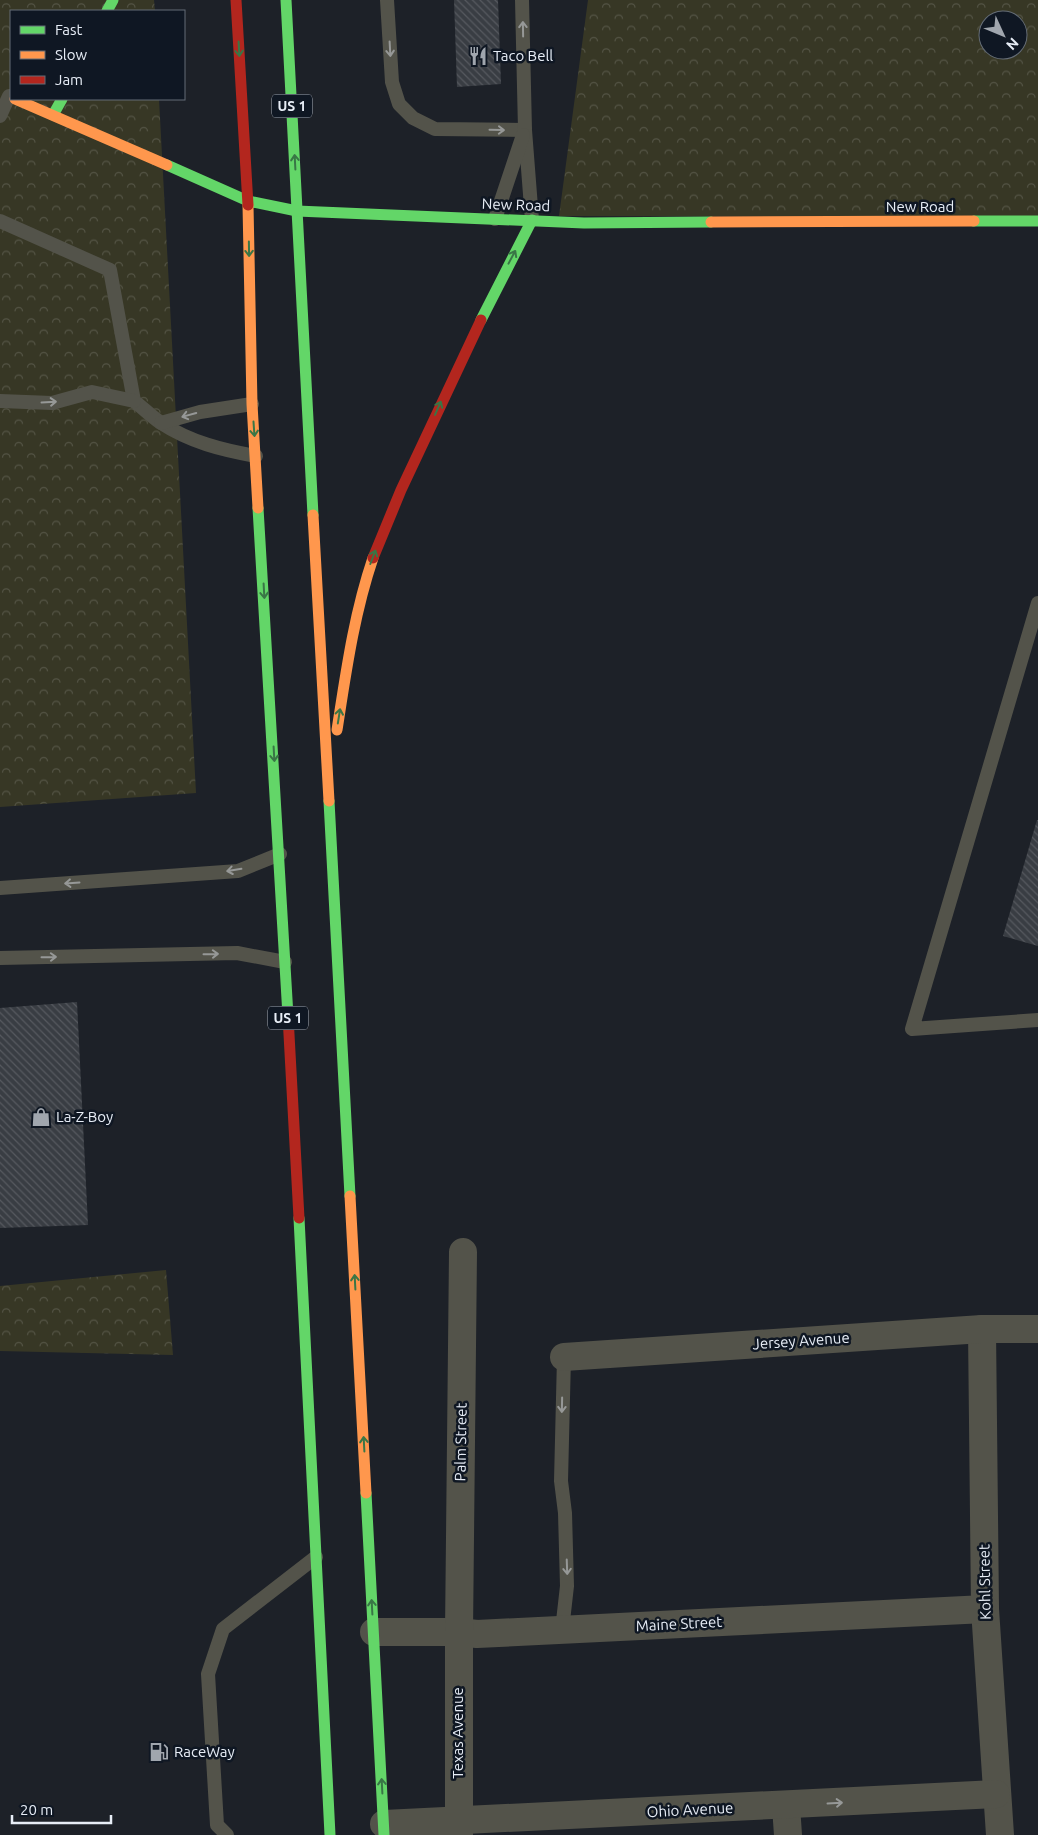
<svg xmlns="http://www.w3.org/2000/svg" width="1038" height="1835" font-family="Ubuntu,sans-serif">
<defs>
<pattern id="forest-crowns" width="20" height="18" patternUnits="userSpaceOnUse" patternTransform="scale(1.25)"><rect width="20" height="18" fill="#373725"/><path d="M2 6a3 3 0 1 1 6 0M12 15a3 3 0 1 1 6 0" fill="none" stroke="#545445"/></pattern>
<pattern id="building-back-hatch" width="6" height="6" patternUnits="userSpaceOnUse" patternTransform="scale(1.25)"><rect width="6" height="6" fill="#393d43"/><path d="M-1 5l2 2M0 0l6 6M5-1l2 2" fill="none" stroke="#56595f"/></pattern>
</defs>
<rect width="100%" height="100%" fill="#1d2128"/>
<g fill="url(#forest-crowns)" fill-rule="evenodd">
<polygon points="0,0 154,0 155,11 11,11 11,99 159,99 196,793 0,807"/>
<path d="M 588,0 L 1038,0 L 1038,217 L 559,216 ZM 988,20 L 1018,20 L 1018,50 L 988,50 Z"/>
<polygon points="166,1270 173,1355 0,1351 0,1286"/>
</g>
<g fill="url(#building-back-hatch)">
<polygon points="454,0 498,0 501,84 457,87"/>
<polygon points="1037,820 1038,820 1038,946 1003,936"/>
<polygon points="77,1002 88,1225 0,1228 0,1008"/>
</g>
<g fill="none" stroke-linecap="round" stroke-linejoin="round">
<g stroke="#53534a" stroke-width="14">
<polyline points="387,0 392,82 399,104 413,118 435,129 525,130"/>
<polyline points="522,0 525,130 532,220"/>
<polyline points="0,116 9,96"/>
<polyline points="495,219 523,135"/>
<path d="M 0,221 L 110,270 L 134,401 C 143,408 151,416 161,423 C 190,442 222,450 256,456"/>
<polyline points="0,401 52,403 92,392 134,401"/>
<polyline points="161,423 200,412 252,404"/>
<polyline points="1038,603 912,1029 1038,1020"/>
<polyline points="0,888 238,871 280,854"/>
<polyline points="0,958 237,953 285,962"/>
<polyline points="562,1630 567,1586 565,1513 561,1481 564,1357"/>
<polyline points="227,1835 217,1825 208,1674 223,1629 316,1557"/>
</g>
<g stroke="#53534a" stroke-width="28">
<polyline points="982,1329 985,1609 1000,1835"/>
<polyline points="564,1357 982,1329 1038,1329"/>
<polyline points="374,1632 459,1632 477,1634 985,1609"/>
<polyline points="786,1806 788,1835"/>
<polyline points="384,1824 996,1794"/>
<polyline points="459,1835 459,1632 463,1252"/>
</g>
<g stroke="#63d668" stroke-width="11">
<polyline points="286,0 313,515"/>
<polyline points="107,11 113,0"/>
<polyline points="53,115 62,99"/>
<polyline points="167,165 248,201 297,211 584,223 711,222"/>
<polyline points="974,221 1038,221"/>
<polyline points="481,320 532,220"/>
<polyline points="258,508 288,1016"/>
<polyline points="329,801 350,1196"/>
<polyline points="299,1218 330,1835"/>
<polyline points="366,1493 384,1835"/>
</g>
<g stroke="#ff974d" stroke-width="11">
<polyline points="15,99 167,165"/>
<polyline points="248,205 252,404 258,508"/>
<polyline points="711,222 974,221"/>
<polyline points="313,515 329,801"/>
<path d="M 337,730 C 346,672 354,614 373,558"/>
<polyline points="350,1196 366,1493"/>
</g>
<g stroke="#b3261e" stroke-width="11">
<polyline points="236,0 248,205"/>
<polyline points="373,558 401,490 481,320"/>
<polyline points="288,1016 299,1218"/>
</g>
</g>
<defs><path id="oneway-shaft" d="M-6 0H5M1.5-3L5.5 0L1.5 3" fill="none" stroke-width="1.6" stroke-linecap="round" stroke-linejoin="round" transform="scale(1.25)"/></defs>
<g stroke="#969897">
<use href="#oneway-shaft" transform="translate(523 29) rotate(-91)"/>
<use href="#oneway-shaft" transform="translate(390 49) rotate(87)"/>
<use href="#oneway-shaft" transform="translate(497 130) rotate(1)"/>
<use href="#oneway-shaft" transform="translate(49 402) rotate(-3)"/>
<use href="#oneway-shaft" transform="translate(189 415) rotate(165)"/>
<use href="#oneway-shaft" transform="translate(234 870) rotate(171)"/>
<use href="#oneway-shaft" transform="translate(72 883) rotate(176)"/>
<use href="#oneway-shaft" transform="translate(211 954) rotate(-1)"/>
<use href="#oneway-shaft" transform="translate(49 957) rotate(-1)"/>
<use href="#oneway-shaft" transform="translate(562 1405) rotate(91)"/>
<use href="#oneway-shaft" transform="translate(567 1567) rotate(88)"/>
<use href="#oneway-shaft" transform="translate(835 1803) rotate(-3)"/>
</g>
<g stroke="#397646">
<use href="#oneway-shaft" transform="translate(239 49) rotate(87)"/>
<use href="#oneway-shaft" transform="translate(295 162) rotate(-93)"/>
<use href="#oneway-shaft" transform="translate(249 249) rotate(89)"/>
<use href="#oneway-shaft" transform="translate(512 257) rotate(-62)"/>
<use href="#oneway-shaft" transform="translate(438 408) rotate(-66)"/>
<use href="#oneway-shaft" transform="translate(254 429) rotate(86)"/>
<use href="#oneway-shaft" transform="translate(373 557) rotate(-69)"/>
<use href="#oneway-shaft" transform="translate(264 591) rotate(87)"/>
<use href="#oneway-shaft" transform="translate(339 716) rotate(-81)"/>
<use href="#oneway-shaft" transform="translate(274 754) rotate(87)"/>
<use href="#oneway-shaft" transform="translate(355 1282) rotate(-93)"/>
<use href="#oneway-shaft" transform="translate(364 1444) rotate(-93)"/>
<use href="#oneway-shaft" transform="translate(372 1607) rotate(-93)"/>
<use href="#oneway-shaft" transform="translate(382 1786) rotate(-93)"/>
</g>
<defs>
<g id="restaurant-bare" transform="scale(1.5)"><path d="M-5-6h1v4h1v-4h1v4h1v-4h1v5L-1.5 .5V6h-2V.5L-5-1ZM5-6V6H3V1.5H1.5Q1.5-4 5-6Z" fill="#a0a6ae" stroke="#0f1723" stroke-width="2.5" paint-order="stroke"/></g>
<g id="shop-bare" transform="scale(1.5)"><path d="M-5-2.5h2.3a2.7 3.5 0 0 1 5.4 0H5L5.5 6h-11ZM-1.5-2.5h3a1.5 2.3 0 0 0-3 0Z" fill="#a0a6ae" stroke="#0f1723" stroke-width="2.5" paint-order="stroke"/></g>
<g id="fuel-bare" transform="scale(1.5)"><path d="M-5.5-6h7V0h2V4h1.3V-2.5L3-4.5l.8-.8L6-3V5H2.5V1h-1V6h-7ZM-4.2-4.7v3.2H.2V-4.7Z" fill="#a0a6ae" stroke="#0f1723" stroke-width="2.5" paint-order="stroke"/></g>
</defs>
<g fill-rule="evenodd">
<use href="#restaurant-bare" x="478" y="56"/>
<use href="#shop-bare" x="41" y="1117"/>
<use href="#fuel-bare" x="159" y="1752"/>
</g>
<g text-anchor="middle" stroke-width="5" stroke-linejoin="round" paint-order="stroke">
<g fill="#0f1723" stroke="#a6adb7" stroke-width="1">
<rect x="272" y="94.5" width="40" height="23" rx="4"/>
<rect x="268" y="1006.5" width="40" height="23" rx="4"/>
</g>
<g font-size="14" font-weight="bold" fill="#e7edf6">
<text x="292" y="111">US 1</text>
<text x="288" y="1023">US 1</text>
</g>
<g font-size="15" fill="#e7edf6" stroke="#0f1723" text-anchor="start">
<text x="493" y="61">Taco Bell</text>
<text x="56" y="1122">La-Z-Boy</text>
<text x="174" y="1757">RaceWay</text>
</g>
<g font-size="15" fill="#e7edf6" stroke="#0f1723">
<text transform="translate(516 205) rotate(2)" y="5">New Road</text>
<text x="920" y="212">New Road</text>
<text transform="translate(801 1341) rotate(-4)" y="5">Jersey Avenue</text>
<text transform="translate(461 1442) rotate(-89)" y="5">Palm Street</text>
<text transform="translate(985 1582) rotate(-91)" y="5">Kohl Street</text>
<text transform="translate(679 1624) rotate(-3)" y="5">Maine Street</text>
<text transform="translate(458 1733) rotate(-90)" y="5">Texas Avenue</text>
<text transform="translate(690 1810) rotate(-3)" y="5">Ohio Avenue</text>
</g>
</g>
<rect x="10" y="10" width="175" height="90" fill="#0f1723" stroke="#656d77"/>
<rect x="20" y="26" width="25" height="8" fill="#63d668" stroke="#656d77"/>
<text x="55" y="35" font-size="15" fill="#e7edf6">Fast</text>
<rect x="20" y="51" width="25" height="8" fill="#ff974d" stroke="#656d77"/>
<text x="55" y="60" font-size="15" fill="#e7edf6">Slow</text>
<rect x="20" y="76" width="25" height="8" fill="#b3261e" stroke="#656d77"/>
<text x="55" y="85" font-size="15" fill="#e7edf6">Jam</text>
<g transform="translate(1003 35) rotate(134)"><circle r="24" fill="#0f1723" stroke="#656d77"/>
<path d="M0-4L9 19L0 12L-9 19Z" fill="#a0a6ae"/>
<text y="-8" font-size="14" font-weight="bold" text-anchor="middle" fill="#e7edf6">N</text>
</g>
<path d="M12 1815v8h99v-8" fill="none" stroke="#e7edf6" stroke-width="2.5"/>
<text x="20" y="1815" font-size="15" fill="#e7edf6" stroke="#0f1723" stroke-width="4" paint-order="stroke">20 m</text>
</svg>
